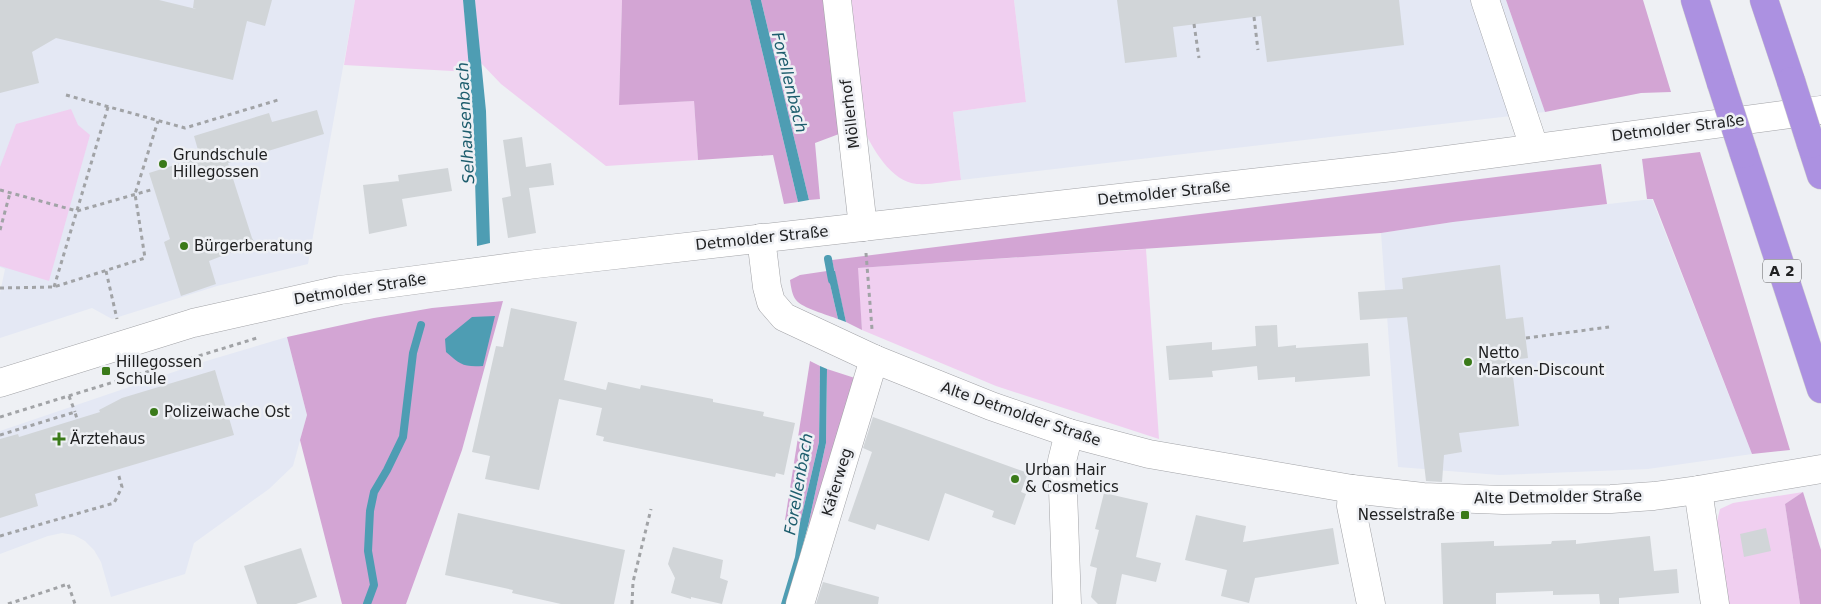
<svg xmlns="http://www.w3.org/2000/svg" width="1821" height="604" font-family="'DejaVu Sans',sans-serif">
<rect width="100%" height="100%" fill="#eef0f4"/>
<g fill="#e4e8f4">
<polygon points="0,0 355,0 308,264 217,286 112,319 92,308 0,338 0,293 5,269 0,267"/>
<polygon points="1014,0 1506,0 1545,112 961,180 953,112 1026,102"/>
<polygon points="1652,199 1752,454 1648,469 1499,475 1398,467 1381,233 1453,222"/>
<polygon points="287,337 307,415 293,466 269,489 194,543 185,574 111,597 101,562 94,550 85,541 74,535 62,533 48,536 0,554 0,431 203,362"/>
</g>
<g fill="#f0cff0">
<polygon points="355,0 463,0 470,72 344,65"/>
<polygon points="475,0 622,0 619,104 694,101 698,160 606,166 501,84 481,63"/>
<path d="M 847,0 L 1014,0 L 1026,102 L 953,112 L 961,180 C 947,181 931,185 917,184 C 891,182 872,148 862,126 Z"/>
<polygon points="71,109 78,125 90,135 49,281 0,266 0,167 16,124"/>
<polygon points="1146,249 1159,439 996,386 862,330 857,268"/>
<polygon points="1803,492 1785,504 1800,604 1729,604 1717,521 1720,509 1733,503"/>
</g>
<g fill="#d3a5d4">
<polygon points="622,0 750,0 798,202 784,204 773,155 698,160 694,101 619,105"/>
<polygon points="761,0 824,0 839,134 815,143 820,199 809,200"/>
<polygon points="1506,0 1643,0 1671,92 1641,93 1545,112"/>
<polygon points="1700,152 1790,450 1752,454 1653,199 1647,199 1642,159"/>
<polygon points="1601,164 1607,204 1453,222 1381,233 858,268 862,330 846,322 832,260"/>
<path d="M 827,271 L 838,319 C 828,315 802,308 796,300 C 792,295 791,287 790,280 L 800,275 Z"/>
<polygon points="503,301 462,450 406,604 342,604 300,440 307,415 287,337 374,318 432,308"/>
<polygon points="810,361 820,366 819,442 800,523 785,520"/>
<polygon points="827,369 861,380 817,528 808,526 826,443"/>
<polygon points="1803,492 1821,550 1821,604 1800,604 1785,504"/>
</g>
<g fill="#4e9db3">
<polygon points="463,0 475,0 486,111 490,243 477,246 473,114"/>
<polygon points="750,0 761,0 809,200 798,202"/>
<polygon points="827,271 835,271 846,322 838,319"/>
<path d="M 495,316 L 483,366 C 463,367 461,365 446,352 L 445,339 L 472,317 Z"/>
<polygon points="820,366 827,369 826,443 808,526 787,604 781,604 795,557 800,523 819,442"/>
</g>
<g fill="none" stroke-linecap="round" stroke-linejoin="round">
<g stroke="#4e9db3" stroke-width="8">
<polyline points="828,259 832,280"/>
<polyline points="367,604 374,585 368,551 370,511 374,492 387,470 403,437 413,353 421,325"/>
</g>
</g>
<g fill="#d1d5d8">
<polygon points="0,0 159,0 196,9 193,8 194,0 272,0 265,26 247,21 233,80 56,38 32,52 39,83 0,93"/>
<polygon points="1117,0 1399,0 1404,45 1267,62 1261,16 1173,27 1177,57 1125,63"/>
<polygon points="317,110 324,134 228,163 252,238 255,243 209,261 216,284 181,296 164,242 170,239 149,173 200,157 194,136 269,113 272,122"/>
<polygon points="522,137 526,167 551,163 554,185 529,188 536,233 508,238 502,198 511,196 503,140"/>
<polygon points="448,168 452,191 402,199 407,226 369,234 363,185 399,181 400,188 398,175"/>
<polygon points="1500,265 1506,319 1523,317 1528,358 1511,360 1519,426 1459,433 1462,452 1444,455 1442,482 1426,481 1407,317 1360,320 1358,292 1403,289 1402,278"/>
<polygon points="511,308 577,322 564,380 606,390 608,382 640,389 641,385 713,399 713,402 764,412 763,416 795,423 784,475 776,473 775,477 603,441 604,437 596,435 602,408 559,399 539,490 485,479 490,456 472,452 496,346 503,347"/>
<polygon points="1277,325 1278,347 1296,345 1296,348 1368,343 1370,376 1295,382 1295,377 1258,380 1257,366 1212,371 1213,377 1169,380 1166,346 1212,342 1212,350 1256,346 1255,326"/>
<polygon points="215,370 234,435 35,494 38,506 0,518 0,439 18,434 19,437 100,412 99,410 122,398"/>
<polygon points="873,417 1028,473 1021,492 1026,494 1015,525 992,517 994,511 945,493 929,541 877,524 875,530 848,521 872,452 863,448"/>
<polygon points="1104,493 1148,503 1136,557 1161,563 1156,582 1122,574 1116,604 1098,604 1091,597 1097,568 1090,566 1099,530 1095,529"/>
<polygon points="458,513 625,550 614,604 561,604 512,593 513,590 445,575"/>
<polygon points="1196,515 1246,526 1243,542 1333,528 1339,564 1255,578 1249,603 1221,596 1227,570 1185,560"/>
<polygon points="1766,528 1771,551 1744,557 1740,534"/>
<polygon points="1650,536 1654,571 1677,569 1679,593 1619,598 1619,604 1600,604 1599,594 1553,595 1553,591 1496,593 1496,604 1443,604 1441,543 1494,541 1494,546 1551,544 1552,541 1576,540 1576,544"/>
<polygon points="673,547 723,560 720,578 728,581 722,604 691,597 691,599 671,593 675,578 668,564"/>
<polygon points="301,548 317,597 296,604 257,604 244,566"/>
<polygon points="823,582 879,597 878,604 816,604"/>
</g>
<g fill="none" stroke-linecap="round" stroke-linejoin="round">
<g stroke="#a2a3a7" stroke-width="29">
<g id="minor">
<polyline points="837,0 863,227"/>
<polyline points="1485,0 1534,147"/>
<polyline points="761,238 767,287 771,302 784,317 874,359 991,406 1069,433 1149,454 1352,489 1423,497 1503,500 1611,499 1654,496 1698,490 1821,469"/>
<polyline points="0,383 193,323 340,290 536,264 1393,167 1821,110"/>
<polyline points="1352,489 1351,506 1371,604"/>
<polyline points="1698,490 1715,604"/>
<polyline points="800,604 874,359"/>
<polyline points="1067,604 1062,461 1069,433"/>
</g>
</g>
<g stroke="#cecece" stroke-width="29">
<g id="highway">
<polyline points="1695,0 1721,83"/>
<polyline points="1764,0 1791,81"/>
<polyline points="1811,144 1821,175"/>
<polyline points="1744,154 1821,389"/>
</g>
</g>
<g stroke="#a1a3a6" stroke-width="3" stroke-dasharray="4 4" stroke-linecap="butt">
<polyline points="1254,17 1258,50"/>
<polyline points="1194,24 1199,58"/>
<polyline points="66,95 185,128 278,100"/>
<polyline points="0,190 77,211 154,189"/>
<polyline points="0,230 10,193"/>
<polyline points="866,253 872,329"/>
<polyline points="106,271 117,319"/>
<polyline points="54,287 108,107"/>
<polyline points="0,288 54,287 145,258 135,194 158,121"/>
<polyline points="1526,338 1609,327"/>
<polyline points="69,396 75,412"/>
<polyline points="0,417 257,338"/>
<polyline points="0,435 75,412 77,419"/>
<polyline points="0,536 114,503 122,487 118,473"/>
<polyline points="8,604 68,584 75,604"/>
<polyline points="632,604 633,582 651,509"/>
</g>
<use href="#minor" stroke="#fff" stroke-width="28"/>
<use href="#highway" stroke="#ac91e1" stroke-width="28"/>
<g stroke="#cecece" stroke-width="29" stroke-linecap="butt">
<g id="highway-bridge">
<polyline points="1791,81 1811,144"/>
<polyline points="1721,83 1744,154"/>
</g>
</g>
<use href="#highway-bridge" stroke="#ac91e1" stroke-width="28"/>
</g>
<g fill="#3a7a19" stroke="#eef0f4" stroke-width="2">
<circle cx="163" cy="164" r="5"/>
<circle cx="184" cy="246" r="5"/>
<circle cx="1468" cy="362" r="5"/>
<rect x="101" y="366" width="10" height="10" rx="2.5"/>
<circle cx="154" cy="412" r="5"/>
<path d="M56.5 431.5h5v5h5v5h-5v5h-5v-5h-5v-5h5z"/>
<circle cx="1015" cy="479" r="5"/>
<rect x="1460" y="510" width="10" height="10" rx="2.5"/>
</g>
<g text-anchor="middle" stroke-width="5" stroke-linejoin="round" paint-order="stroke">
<rect fill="#eef0f4" stroke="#5e5f61" stroke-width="1" x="1763" y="259.5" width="38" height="23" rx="4"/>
<g font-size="14" font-weight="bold" fill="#202122">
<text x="1782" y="276">A 2</text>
</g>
<g font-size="15" fill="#202122" stroke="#eef0f4">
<text transform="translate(850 114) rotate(-97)" y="5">Möllerhof</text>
<text transform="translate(1678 128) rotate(-7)" y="5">Detmolder Straße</text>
<text transform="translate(1164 193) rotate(-6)" y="5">Detmolder Straße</text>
<text transform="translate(762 238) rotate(-6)" y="5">Detmolder Straße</text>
<text transform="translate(360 289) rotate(-9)" y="5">Detmolder Straße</text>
<text transform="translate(1021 414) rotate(19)" y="5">Alte Detmolder Straße</text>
<text transform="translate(837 482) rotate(-73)" y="5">Käferweg</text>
<text transform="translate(1558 497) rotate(-1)" y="5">Alte Detmolder Straße</text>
</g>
<g font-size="15" fill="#202122" stroke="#eef0f4" text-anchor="start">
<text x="173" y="160">Grundschule<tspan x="173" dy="17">Hillegossen</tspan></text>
<text x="194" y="251">Bürgerberatung</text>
<text x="1478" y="358">Netto<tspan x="1478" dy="17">Marken-Discount</tspan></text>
<text x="116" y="367">Hillegossen<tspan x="116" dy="17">Schule</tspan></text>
<text x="164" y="417">Polizeiwache Ost</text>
<text x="70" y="444">Ärztehaus</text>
<text x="1025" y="475">Urban Hair<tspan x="1025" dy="17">&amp; Cosmetics</tspan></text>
<text x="1455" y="520" text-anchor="end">Nesselstraße</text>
</g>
<g font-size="16" font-style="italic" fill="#1d5d6d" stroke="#eef0f4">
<text transform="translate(790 82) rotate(76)" y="6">Forellenbach</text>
<text transform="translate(465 123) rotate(-93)" y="6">Selhausenbach</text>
<text transform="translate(798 484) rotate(-80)" y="6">Forellenbach</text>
</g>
</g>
</svg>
